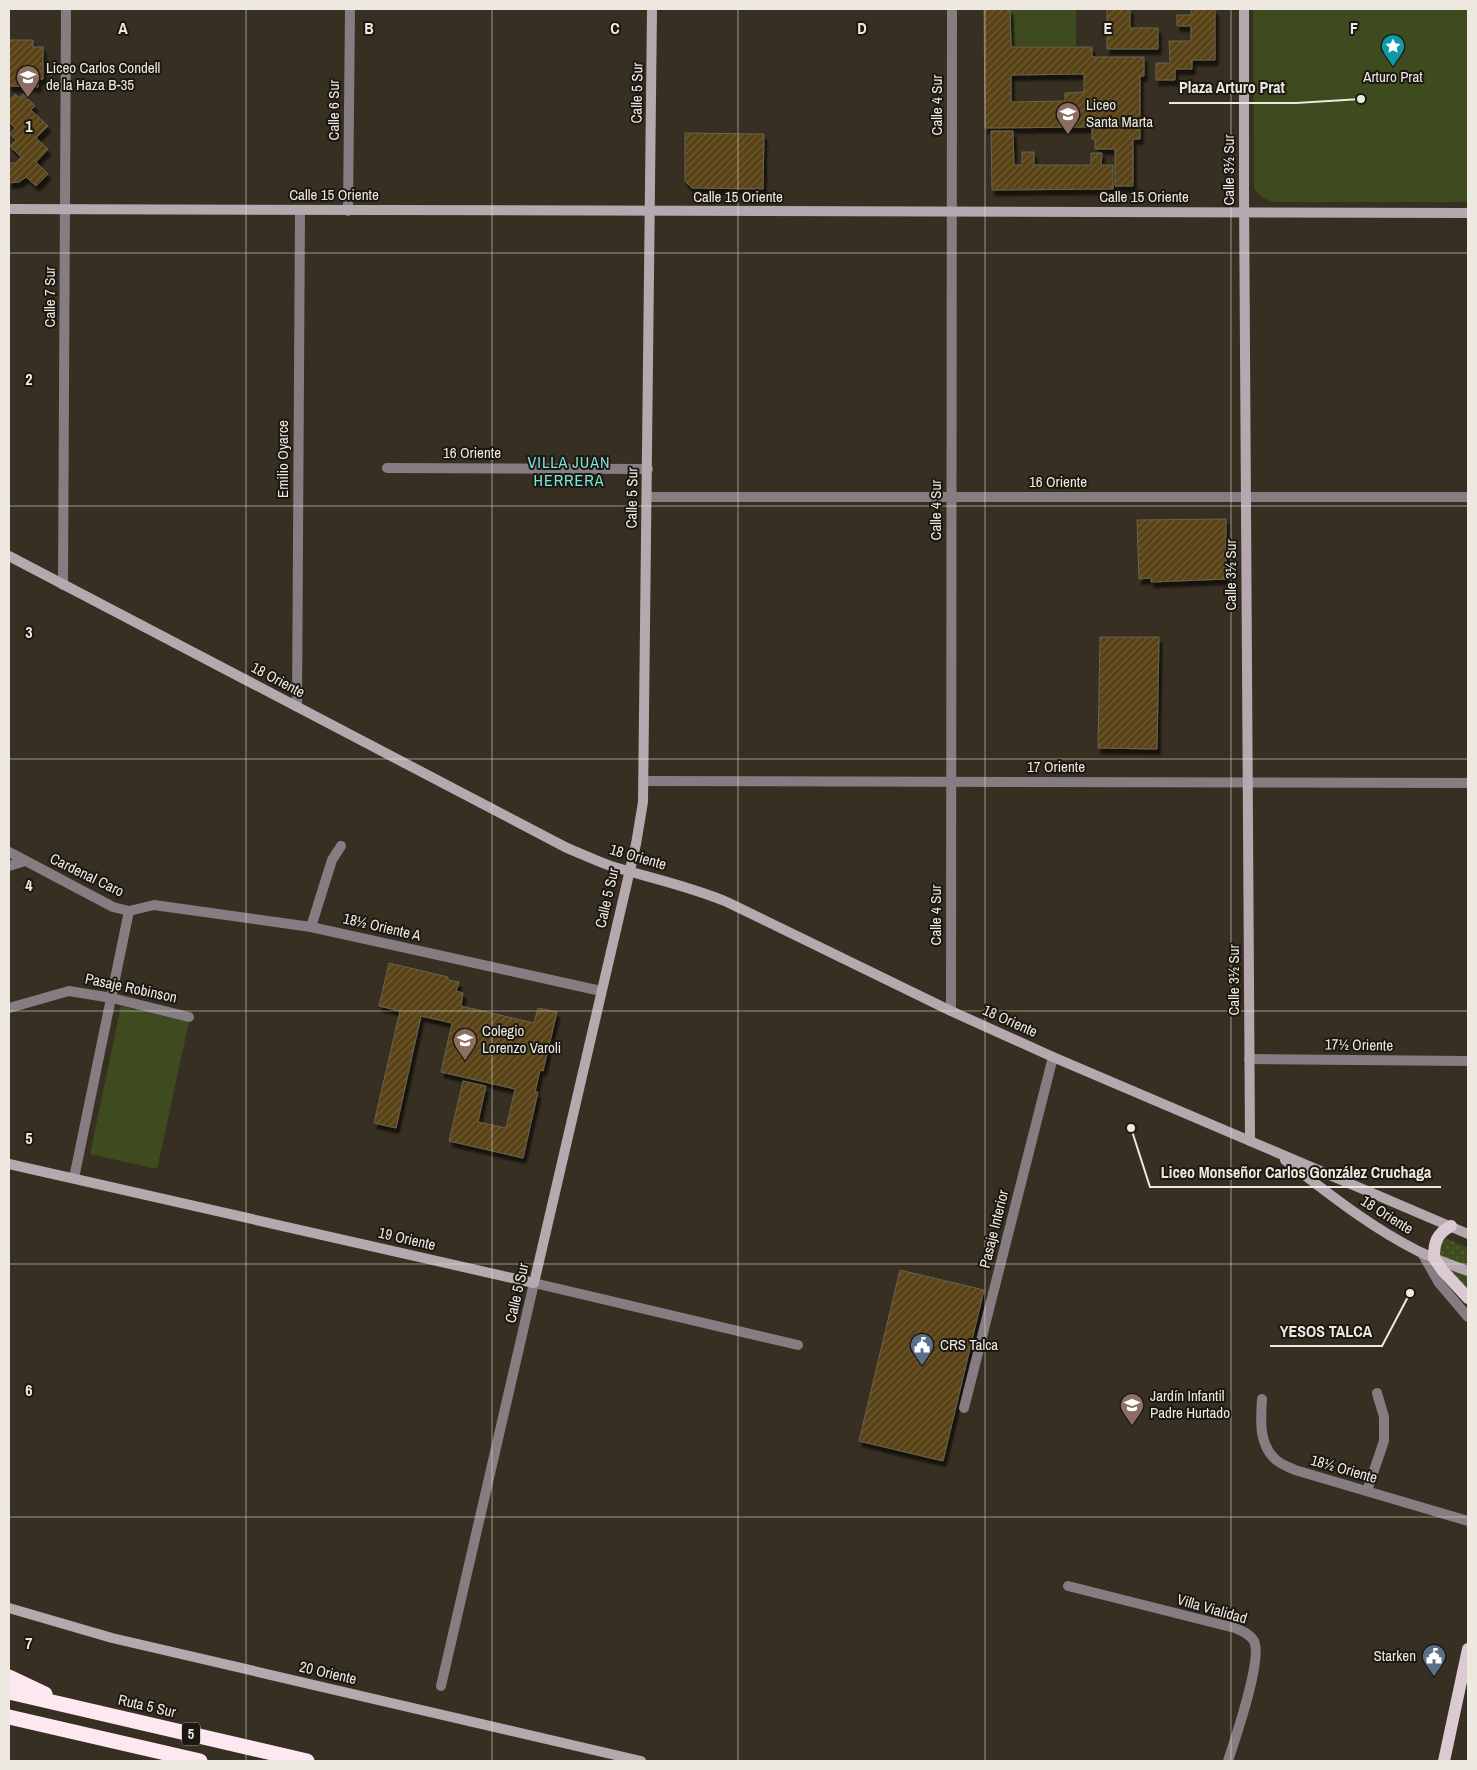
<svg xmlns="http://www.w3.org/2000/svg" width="1477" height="1770" font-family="'Archivo Narrow',sans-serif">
<defs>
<pattern id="grass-dots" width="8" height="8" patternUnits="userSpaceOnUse" patternTransform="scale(1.25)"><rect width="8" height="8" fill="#3e4b1f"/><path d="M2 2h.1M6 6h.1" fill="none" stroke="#5a653f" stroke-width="1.8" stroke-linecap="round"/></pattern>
<pattern id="building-hatch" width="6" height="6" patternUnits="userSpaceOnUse" patternTransform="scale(1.25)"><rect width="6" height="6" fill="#584215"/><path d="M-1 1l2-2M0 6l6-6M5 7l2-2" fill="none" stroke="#705d37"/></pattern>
<filter id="shadow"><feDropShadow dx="3" dy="5.5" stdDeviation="1" flood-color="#0009"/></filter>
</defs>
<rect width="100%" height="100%" fill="#372f21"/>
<polygon fill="url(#grass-dots)" points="1445,1238 1468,1248 1468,1290 1439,1262 1440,1242"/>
<g fill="#3e4b1f">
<rect x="1010" y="9" width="66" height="37"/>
<path d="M 1253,9 L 1468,9 L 1468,202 L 1274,202 C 1265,200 1260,196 1254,189 Z"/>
<polygon points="121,1006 189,1022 157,1169 90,1154"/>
</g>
<g fill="url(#building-hatch)" stroke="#6a6252" fill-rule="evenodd" filter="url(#shadow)">
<path d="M 984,9 L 1010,9 L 1011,47 L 1092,47 L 1092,57 L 1144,57 L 1144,76 L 1140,76 L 1140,139 L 1133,139 L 1133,186 L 1115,186 L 1115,149 L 1095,149 L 1095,139 L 1092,139 L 1092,127 L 985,128 ZM 1084,74 L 1084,92 L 1065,93 L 1065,101 L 1011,102 L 1011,75 Z"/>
<polygon points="1107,9 1130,9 1130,28 1158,28 1158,49 1107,49"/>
<polygon points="1191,9 1215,9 1215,60 1192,60 1192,69 1175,69 1175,80 1156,80 1156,63 1170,63 1169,41 1191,41 1191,26 1177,26 1177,15 1191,15"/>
<polygon points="9,40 33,40 33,47 43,47 43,79 38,79 38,87 9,86"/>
<polygon points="15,94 19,98 23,94 35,106 31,110 48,126 36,138 48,149 36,162 48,174 36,186 26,177 19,182 9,183 9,163 16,163 21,157 10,146 16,140 10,134 15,128 9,122 9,100"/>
<polygon points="991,131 1013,131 1014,165 1022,165 1022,152 1034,152 1034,165 1091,165 1091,153 1102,153 1101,165 1113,165 1113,189 992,190"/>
<polygon points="685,133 764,134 763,189 692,188 685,181"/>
<polygon points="1226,519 1226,579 1151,582 1151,578 1139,579 1137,520"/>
<polygon points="1100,637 1159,637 1157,749 1098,748"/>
<polygon points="389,963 448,977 448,980 459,982 456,991 463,993 461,1006 534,1023 538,1008 557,1012 543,1071 540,1070 535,1092 538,1092 523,1158 449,1141 463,1081 486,1086 478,1122 506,1128 515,1089 441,1072 452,1023 421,1016 396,1128 374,1123 400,1011 379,1006"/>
<polygon points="900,1270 984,1290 943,1461 859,1441"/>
</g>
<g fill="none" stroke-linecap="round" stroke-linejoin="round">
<g stroke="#857d81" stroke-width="10">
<polyline points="348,211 350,9"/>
<polyline points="387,468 648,469"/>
<polyline points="648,497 1468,497"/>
<polyline points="63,585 66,9"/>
<polyline points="297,707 300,210"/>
<polyline points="644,781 1468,783"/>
<polyline points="9,852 113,907 129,911 154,905 311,927 601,991"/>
<polyline points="9,866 25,861"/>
<polyline points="311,927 332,860 341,846"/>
<polyline points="9,1008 69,991 112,998 189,1017"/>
<polyline points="951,1011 952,9"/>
<polyline points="1249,1059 1468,1061"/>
<polyline points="74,1178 129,911"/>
<polyline points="1422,1253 1439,1283 1468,1317"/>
<path d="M 1262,1399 C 1261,1419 1258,1443 1275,1459 C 1280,1464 1289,1467 1295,1470 L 1468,1521"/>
<polyline points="964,1408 1053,1057"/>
<polyline points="1367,1491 1384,1441 1384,1417 1377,1393"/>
<path d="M 1068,1586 L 1235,1628 C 1242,1631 1250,1634 1254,1641 C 1263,1659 1235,1739 1228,1761"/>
<polyline points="441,1686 534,1283 798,1345"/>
</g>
<g stroke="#b6a8af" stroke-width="10">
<polyline points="1244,9 1244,192 1250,1141"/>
<polyline points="9,209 1468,213"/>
<path d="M 9,556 L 567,848 C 582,854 596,861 611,866 C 650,878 689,886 727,902 L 951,1011 L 1053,1057 L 1468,1234"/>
<path d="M 1285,1160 C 1328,1193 1370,1227 1418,1251 C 1434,1259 1452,1265 1468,1271"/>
<polyline points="9,1164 534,1283 636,844 643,802 652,9"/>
<polyline points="9,1608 112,1638 641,1761"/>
</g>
<g stroke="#dbcad2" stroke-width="12">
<path d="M 1451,1226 C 1436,1234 1434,1243 1434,1258 L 1443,1271 L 1468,1298"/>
<polyline points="1444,1761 1468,1649"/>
</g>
<g stroke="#fde8f2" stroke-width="15">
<polyline points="9,1677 45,1694"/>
<polyline points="9,1692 307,1761"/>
<polyline points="9,1717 200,1761"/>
</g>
</g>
<path fill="none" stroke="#eee9e0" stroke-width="1" stroke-opacity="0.55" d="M 246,9 L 246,1761M 492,9 L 492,1761M 738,9 L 738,1761M 985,9 L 985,1761M 1231,9 L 1231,1761M 9,253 L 1468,253M 9,506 L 1468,506M 9,759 L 1468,759M 9,1011 L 1468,1011M 9,1264 L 1468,1264M 9,1517 L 1468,1517"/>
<defs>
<g id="sight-pin" transform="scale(1.25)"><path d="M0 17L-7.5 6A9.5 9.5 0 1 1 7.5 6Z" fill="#0f9aa8" stroke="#1b1812"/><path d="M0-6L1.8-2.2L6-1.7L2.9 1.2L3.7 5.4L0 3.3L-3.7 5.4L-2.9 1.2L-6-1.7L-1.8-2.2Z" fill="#fff"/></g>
<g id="school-pin" transform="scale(1.25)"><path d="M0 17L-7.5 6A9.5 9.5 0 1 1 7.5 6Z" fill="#8d6e63" stroke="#1b1812"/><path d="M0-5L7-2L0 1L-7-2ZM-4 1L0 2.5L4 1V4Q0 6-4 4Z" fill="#fff"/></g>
<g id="civic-pin" transform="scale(1.25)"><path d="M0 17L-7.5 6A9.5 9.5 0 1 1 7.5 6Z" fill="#5c6f8a" stroke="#1b1812"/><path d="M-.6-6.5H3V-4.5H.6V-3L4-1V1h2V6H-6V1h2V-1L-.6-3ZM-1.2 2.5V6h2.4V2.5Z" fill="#fff"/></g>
</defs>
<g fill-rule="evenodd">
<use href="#sight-pin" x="1393" y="46"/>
<use href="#school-pin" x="28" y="77"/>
<use href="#school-pin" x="1068" y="114"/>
<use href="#school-pin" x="465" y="1040"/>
<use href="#civic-pin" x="922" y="1345"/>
<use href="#school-pin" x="1132" y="1405"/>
<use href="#civic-pin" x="1434" y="1656"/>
</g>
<g text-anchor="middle" stroke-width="4" stroke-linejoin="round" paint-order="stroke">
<rect fill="#1b1812" stroke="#afaaa2" stroke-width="1" x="182" y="1722.5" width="18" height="23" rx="4"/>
<g font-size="14" font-weight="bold" fill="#eee9e0">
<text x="191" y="1739">5</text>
</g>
<g font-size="15" fill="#eee9e0" stroke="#1b1812" text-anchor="start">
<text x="46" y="73">Liceo Carlos Condell<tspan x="46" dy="17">de la Haza B-35</tspan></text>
<text x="1393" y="82" text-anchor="middle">Arturo Prat</text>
<text x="1086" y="110">Liceo<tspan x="1086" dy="17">Santa Marta</tspan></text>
<text x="482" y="1036">Colegio<tspan x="482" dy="17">Lorenzo Varoli</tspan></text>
<text x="940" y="1350">CRS Talca</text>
<text x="1150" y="1401">Jardín Infantil<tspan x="1150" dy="17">Padre Hurtado</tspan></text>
<text x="1416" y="1661" text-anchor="end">Starken</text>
</g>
<g font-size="15" fill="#eee9e0" stroke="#1b1812">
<text transform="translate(637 93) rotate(-89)" y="5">Calle 5 Sur</text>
<text transform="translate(937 105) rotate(-90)" y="5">Calle 4 Sur</text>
<text transform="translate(334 110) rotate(-90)" y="5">Calle 6 Sur</text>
<text transform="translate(1229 170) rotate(-90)" y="5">Calle 3½ Sur</text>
<text x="334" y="200">Calle 15 Oriente</text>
<text x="738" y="202">Calle 15 Oriente</text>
<text x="1144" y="202">Calle 15 Oriente</text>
<text transform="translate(50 297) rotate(-90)" y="5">Calle 7 Sur</text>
<text x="472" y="458">16 Oriente</text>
<text transform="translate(283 459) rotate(-90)" y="5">Emilio Oyarce</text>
<text x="1058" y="487">16 Oriente</text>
<text transform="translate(632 498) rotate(-89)" y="5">Calle 5 Sur</text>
<text transform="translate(936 510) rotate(-90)" y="5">Calle 4 Sur</text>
<text transform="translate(1231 575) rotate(-90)" y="5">Calle 3½ Sur</text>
<text transform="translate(278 680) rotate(28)" y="5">18 Oriente</text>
<text x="1056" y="772">17 Oriente</text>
<text transform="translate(638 857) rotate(16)" y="5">18 Oriente</text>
<text transform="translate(87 875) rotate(26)" y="5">Cardenal Caro</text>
<text transform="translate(607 898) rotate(-77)" y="5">Calle 5 Sur</text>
<text transform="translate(936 915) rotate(-90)" y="5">Calle 4 Sur</text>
<text transform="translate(382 927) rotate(13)" y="5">18½ Oriente A</text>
<text transform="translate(1234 980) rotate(-90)" y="5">Calle 3½ Sur</text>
<text transform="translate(131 988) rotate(12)" y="5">Pasaje Robinson</text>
<text transform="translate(1010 1021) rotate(24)" y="5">18 Oriente</text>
<text transform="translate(1359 1045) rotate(1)" y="5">17½ Oriente</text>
<text transform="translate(1387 1215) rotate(32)" y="5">18 Oriente</text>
<text transform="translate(994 1229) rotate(-76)" y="5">Pasaje Interior</text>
<text transform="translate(407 1239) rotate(13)" y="5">19 Oriente</text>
<text transform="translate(517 1293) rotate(-77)" y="5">Calle 5 Sur</text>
<text transform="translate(1344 1469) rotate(16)" y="5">18½ Oriente</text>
<text transform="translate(1212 1609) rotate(16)" y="5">Villa Vialidad</text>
<text transform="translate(328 1673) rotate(13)" y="5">20 Oriente</text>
<text transform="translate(147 1706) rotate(13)" y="5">Ruta 5 Sur</text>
</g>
<g font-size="16" letter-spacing="1" fill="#7ce5d9" stroke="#1b1812">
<text x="569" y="468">VILLA JUAN<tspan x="569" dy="18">HERRERA</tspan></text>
</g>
</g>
<g font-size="16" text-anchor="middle" font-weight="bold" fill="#eee9e0" stroke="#1b1812" stroke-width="4" stroke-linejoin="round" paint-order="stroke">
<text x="123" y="34">A</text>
<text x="369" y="34">B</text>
<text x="615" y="34">C</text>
<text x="862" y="34">D</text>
<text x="1108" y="34">E</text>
<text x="1354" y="34">F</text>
<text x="29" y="132">1</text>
<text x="29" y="385">2</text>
<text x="29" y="638">3</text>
<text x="29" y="891">4</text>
<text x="29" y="1144">5</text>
<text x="29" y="1396">6</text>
<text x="29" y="1649">7</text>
</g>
<path fill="none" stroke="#eee9e0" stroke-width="2" d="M1361 99L1296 103H1169M1131 1128L1150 1187H1441M1410 1293L1382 1346H1270"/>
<g fill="#eee9e0" stroke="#1b1812" stroke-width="2">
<circle cx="1361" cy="99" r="5"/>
<circle cx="1131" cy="1128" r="5"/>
<circle cx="1410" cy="1293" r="5"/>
</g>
<g font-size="16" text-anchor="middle" font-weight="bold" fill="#eee9e0" stroke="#1b1812" stroke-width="4" stroke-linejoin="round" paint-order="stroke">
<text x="1232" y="93">Plaza Arturo Prat</text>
<text x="1296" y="1178">Liceo Monseñor Carlos González Cruchaga</text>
<text x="1326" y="1337">YESOS TALCA</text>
</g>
<rect width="1477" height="1770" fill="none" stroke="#eee9e0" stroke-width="20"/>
</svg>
